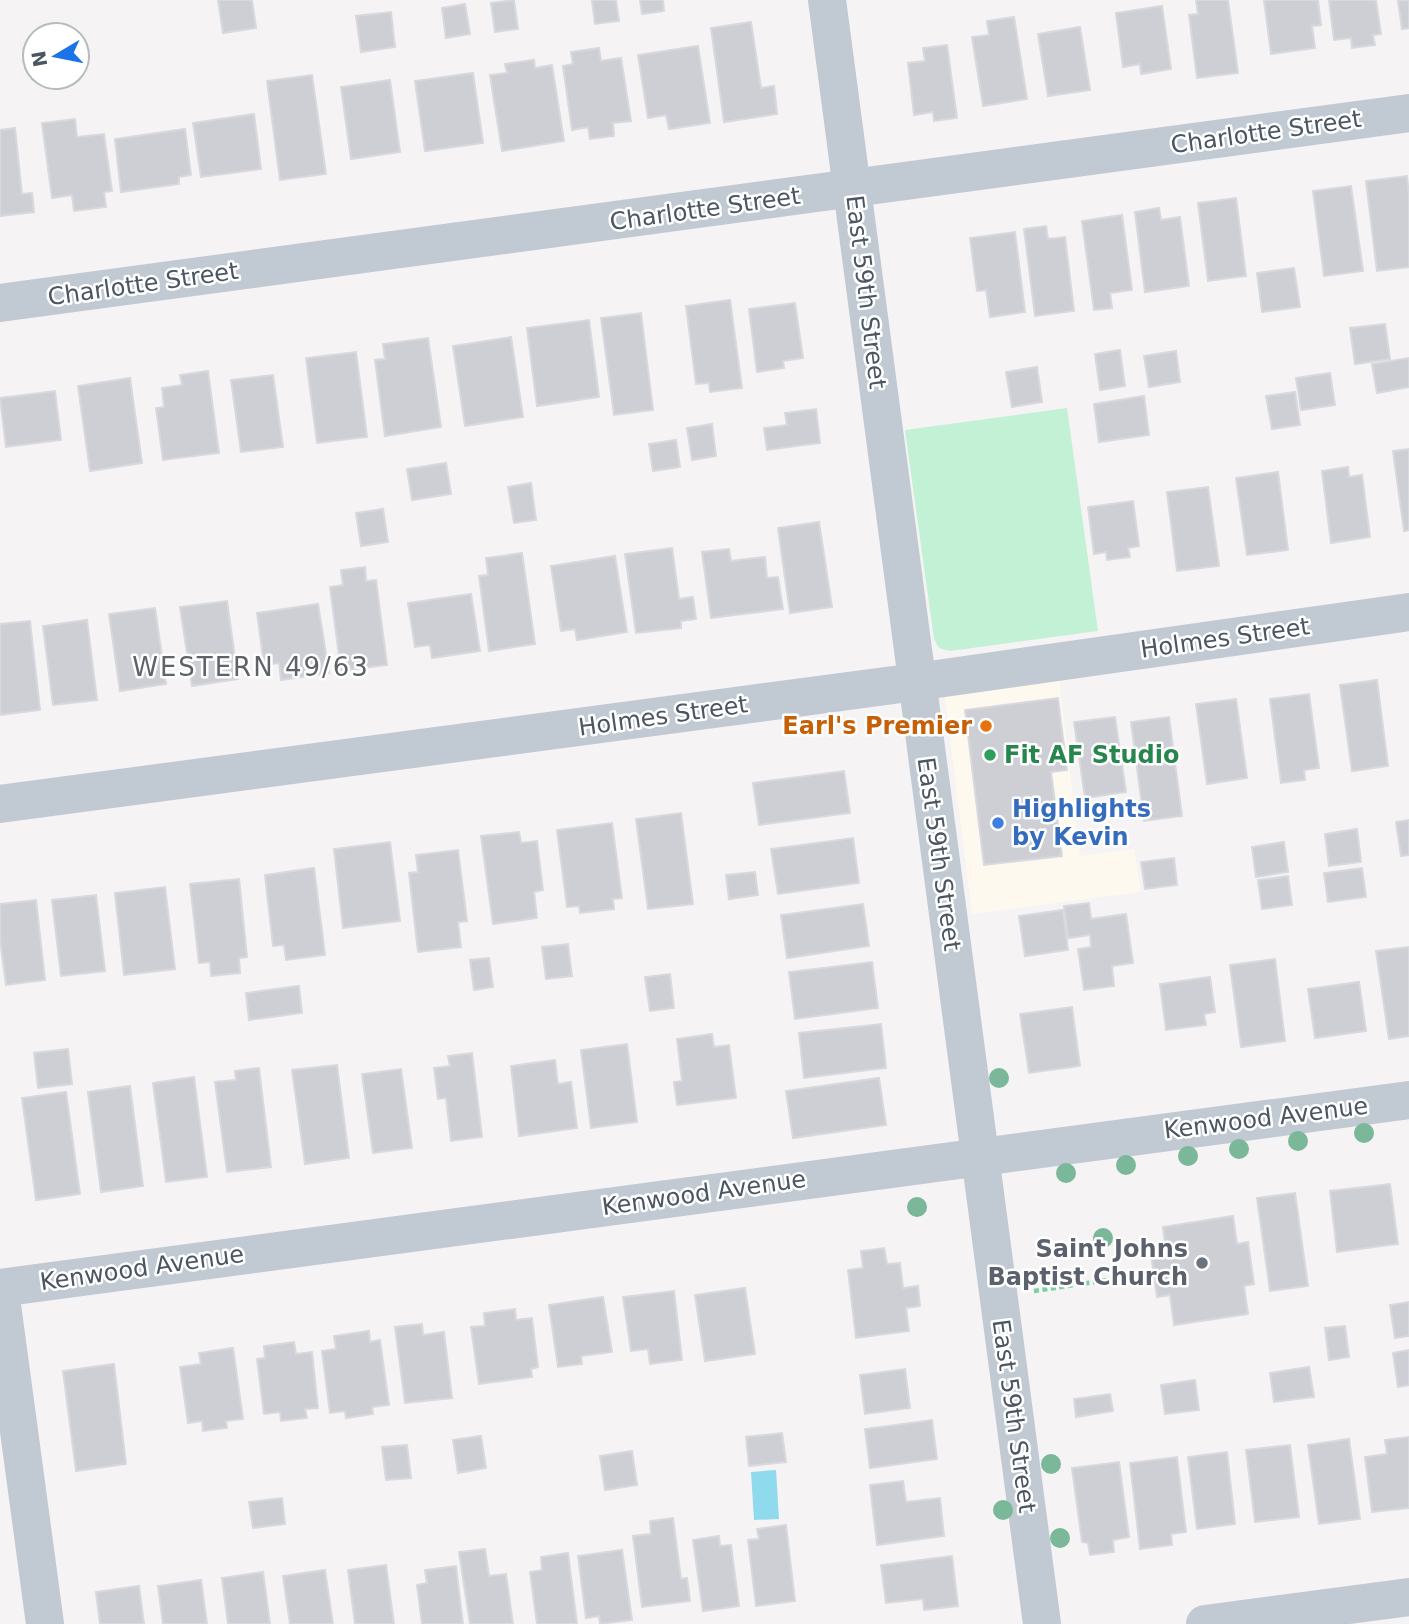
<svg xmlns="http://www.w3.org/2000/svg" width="1409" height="1624" font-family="'DejaVu Sans',sans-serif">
<rect width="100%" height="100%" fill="#f5f3f3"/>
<polygon fill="#fdf9ef" points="1058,670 1080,856 1134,849 1141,892 972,914 945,699 952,688"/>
<polygon fill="#c3f1d5" points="1067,408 1098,631 950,651 939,648 934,639 905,430"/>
<polygon fill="#90daee" points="776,1470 779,1519 754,1520 751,1472"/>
<g fill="#cdcfd5" stroke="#d7d9de" stroke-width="2">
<polygon points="218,0 252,0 256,28 223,33"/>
<polygon points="514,0 518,29 495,32 491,3"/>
<polygon points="592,0 616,0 619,21 595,24"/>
<polygon points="640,0 663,0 664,11 642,14"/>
<polygon points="1196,0 1228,0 1238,73 1197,78 1189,15 1198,14"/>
<polygon points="1264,0 1318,0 1321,25 1312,26 1315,48 1271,54"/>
<polygon points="1329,0 1376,0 1381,34 1373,35 1375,45 1352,48 1351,38 1334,40"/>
<polygon points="1409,0 1409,28 1402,29 1398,1"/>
<polygon points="465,4 470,34 446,38 442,8"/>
<polygon points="1162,6 1171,69 1141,74 1140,64 1123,67 1116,13"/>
<polygon points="391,12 395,47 361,52 356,16"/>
<polygon points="1014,17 1027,99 983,106 972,37 989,35 987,21"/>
<polygon points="751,22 761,88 774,86 777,114 724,122 711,28"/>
<polygon points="1080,27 1090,90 1048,96 1038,34"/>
<polygon points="947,45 957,118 934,121 933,112 914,115 908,63 925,61 923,48"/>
<polygon points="698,46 710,123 669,129 666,115 648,118 638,55"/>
<polygon points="599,48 601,61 621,58 631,121 613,123 614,136 590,139 588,127 572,130 563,66 573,64 571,52"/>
<polygon points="534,60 535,68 552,65 564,141 502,151 490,75 507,73 505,64"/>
<polygon points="473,73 483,143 425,151 415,81"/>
<polygon points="312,75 326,174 280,180 267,81"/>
<polygon points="390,80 400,152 351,159 341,87"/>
<polygon points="254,114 261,169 201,177 193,123"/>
<polygon points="75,119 77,137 104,134 112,191 104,192 106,207 74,211 72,195 52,198 42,123"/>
<polygon points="15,128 22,194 32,193 34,212 0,216 0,130"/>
<polygon points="185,129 191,175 179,177 179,184 121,192 115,139"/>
<polygon points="1407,176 1409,195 1409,267 1377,271 1366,181"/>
<polygon points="1351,186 1363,271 1324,276 1313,191"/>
<polygon points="1236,198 1246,276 1208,281 1198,203"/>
<polygon points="1159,208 1161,220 1180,217 1189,286 1145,292 1135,212"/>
<polygon points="1122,215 1132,290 1110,293 1112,308 1094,310 1082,221"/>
<polygon points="1046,226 1048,239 1065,237 1074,311 1035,316 1024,229"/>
<polygon points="1015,232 1025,312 990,317 986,290 977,291 970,238"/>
<polygon points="1294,268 1300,307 1262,312 1257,273"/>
<polygon points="730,300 742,388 710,392 709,383 696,384 686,306"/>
<polygon points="795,303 803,358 783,361 784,368 757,372 749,309"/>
<polygon points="641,313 653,410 614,415 601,318"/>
<polygon points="589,320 599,397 537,406 527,328"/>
<polygon points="1385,324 1390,359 1355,364 1350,328"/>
<polygon points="511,337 523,417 465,426 453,346"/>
<polygon points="428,338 441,427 385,436 375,360 385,359 383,344"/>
<polygon points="1120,350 1125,386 1100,390 1095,354"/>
<polygon points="1176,351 1180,382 1149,387 1144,356"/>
<polygon points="356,352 367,437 317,443 306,358"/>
<polygon points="1409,358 1409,387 1377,393 1372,364"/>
<polygon points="1037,367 1042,402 1012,407 1006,372"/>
<polygon points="208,371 219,453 163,460 156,408 164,407 162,388 182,385 180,375"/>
<polygon points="1330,373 1335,405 1301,410 1296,378"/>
<polygon points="273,375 283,447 241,452 231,380"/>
<polygon points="130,378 142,463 90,471 78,386"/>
<polygon points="55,391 61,440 6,447 0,398"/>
<polygon points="1295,392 1300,425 1272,429 1266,396"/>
<polygon points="1144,396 1149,435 1099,442 1094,404"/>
<polygon points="816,409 820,443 767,450 764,428 787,425 785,413"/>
<polygon points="712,424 716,456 692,460 687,428"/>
<polygon points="676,440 680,467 653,471 649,444"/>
<polygon points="1409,449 1409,530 1404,531 1393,451"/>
<polygon points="446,463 451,494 412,500 407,469"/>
<polygon points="1348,467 1349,477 1362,475 1370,537 1331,543 1322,471"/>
<polygon points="1278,472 1288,550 1247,555 1236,478"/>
<polygon points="531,483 536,520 514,523 508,487"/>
<polygon points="1208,487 1219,566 1177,571 1167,492"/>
<polygon points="1133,501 1139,546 1128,548 1130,557 1107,560 1106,552 1094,554 1088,507"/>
<polygon points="383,509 388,542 361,546 356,513"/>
<polygon points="819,522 832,607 790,613 778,528"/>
<polygon points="672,548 679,599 693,597 696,619 681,621 681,628 636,633 625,554"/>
<polygon points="729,549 731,561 765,557 767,578 778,577 783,609 711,618 702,552"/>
<polygon points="522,553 535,644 489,651 479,576 488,575 486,558"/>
<polygon points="615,556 627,632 577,640 575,629 561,631 551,566"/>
<polygon points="365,567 366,581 376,580 387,665 341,671 330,587 343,585 341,570"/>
<polygon points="471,594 480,651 432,658 430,645 415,647 408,603"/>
<polygon points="227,601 238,679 192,686 180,607"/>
<polygon points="318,604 329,673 281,680 279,663 264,665 257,613"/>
<polygon points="155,608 166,684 120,691 109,614"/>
<polygon points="87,620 97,700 53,705 43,626"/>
<polygon points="30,621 40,710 0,715 0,624"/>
<polygon points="1377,680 1388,766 1352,771 1340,685"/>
<polygon points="1309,694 1319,768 1304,770 1305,780 1281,783 1270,699"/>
<polygon points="1058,698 1067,770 1051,772 1062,856 984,865 965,710"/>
<polygon points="1236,699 1247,778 1207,784 1196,704"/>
<polygon points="1115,717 1126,792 1085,798 1074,722"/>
<polygon points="1169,717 1182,816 1144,821 1131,722"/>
<polygon points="844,771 850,813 759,825 753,783"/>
<polygon points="681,813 693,904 648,909 636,819"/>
<polygon points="1409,820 1409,855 1401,856 1396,822"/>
<polygon points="612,823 622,898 613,899 614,909 580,913 579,906 567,907 557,830"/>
<polygon points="1357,829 1361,862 1329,866 1325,834"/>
<polygon points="519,832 521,843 537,841 543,890 534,892 537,918 493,924 481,836"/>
<polygon points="853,838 859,883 778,894 771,849"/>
<polygon points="390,842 400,921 343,928 334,849"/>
<polygon points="1284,842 1288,872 1256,877 1252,847"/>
<polygon points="458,850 467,921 458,922 461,947 418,952 409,873 418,872 416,855"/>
<polygon points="1174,858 1177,885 1145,889 1141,862"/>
<polygon points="314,868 325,955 286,960 284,945 273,946 265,875"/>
<polygon points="1362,868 1366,897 1328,902 1324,873"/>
<polygon points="755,872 758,895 729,899 726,875"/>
<polygon points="1288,876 1292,905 1262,909 1258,880"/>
<polygon points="239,879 247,957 239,958 240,973 211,976 210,962 199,963 190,884"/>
<polygon points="165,887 175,969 124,975 115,893"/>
<polygon points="96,895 105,971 61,976 52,900"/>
<polygon points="36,900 45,980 6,985 0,939 0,904"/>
<polygon points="1089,903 1091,919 1126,914 1133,963 1112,966 1114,986 1084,990 1078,949 1091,947 1090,935 1068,938 1064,906"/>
<polygon points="863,904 869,946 787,958 781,915"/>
<polygon points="1063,910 1068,950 1025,956 1019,916"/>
<polygon points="568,944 572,976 546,979 542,947"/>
<polygon points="1409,947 1409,1036 1389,1039 1376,951"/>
<polygon points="489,958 493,987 474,990 470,960"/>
<polygon points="1275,959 1285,1041 1241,1047 1230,965"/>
<polygon points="872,962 878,1008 795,1019 789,972"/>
<polygon points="670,974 674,1008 650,1011 645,977"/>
<polygon points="1210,977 1215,1012 1204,1014 1206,1025 1166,1030 1160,984"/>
<polygon points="1359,982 1366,1031 1315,1038 1308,989"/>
<polygon points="299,986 302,1013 249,1020 246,993"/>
<polygon points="1072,1007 1080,1066 1029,1073 1020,1014"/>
<polygon points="881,1024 886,1068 804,1078 799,1033"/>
<polygon points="712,1034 714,1047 729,1045 736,1098 677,1105 674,1082 682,1081 677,1039"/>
<polygon points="627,1044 637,1122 591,1128 581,1050"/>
<polygon points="68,1049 72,1084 38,1088 34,1053"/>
<polygon points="472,1053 482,1137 451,1141 446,1098 438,1099 434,1068 450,1066 448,1056"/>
<polygon points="555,1060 558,1084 571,1082 577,1128 519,1136 511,1066"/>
<polygon points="337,1065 349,1158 305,1164 292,1070"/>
<polygon points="259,1068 271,1167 227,1172 215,1082 236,1080 235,1071"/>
<polygon points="401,1069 412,1148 373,1153 362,1074"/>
<polygon points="194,1077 207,1177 166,1182 153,1083"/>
<polygon points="879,1078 886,1125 793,1138 786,1091"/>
<polygon points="130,1086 143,1186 101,1192 88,1092"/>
<polygon points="66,1092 80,1194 36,1200 22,1098"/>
<polygon points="1390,1184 1398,1244 1337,1252 1330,1191"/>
<polygon points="1295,1193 1308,1286 1270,1291 1257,1198"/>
<polygon points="1233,1216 1237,1244 1248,1242 1254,1284 1244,1286 1248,1314 1174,1325 1170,1295 1157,1297 1151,1254 1166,1252 1163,1227"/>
<polygon points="884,1248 887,1264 900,1263 903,1288 918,1286 920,1306 906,1308 909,1331 856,1338 848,1270 863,1268 861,1251"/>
<polygon points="745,1288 755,1354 705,1361 695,1295"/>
<polygon points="674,1291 682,1360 650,1364 648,1349 631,1351 623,1297"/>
<polygon points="603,1297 612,1352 581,1356 582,1364 558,1367 549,1305"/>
<polygon points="1409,1302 1409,1336 1395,1338 1390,1305"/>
<polygon points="515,1309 516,1320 532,1318 538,1367 531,1369 532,1377 479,1384 471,1327 485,1326 484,1313"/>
<polygon points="422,1324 423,1335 444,1332 452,1398 405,1403 395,1327"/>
<polygon points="1345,1326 1349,1357 1329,1360 1325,1328"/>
<polygon points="369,1331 370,1342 380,1340 389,1405 372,1407 373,1414 346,1418 345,1411 330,1413 322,1351 336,1349 334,1336"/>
<polygon points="294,1342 296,1354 312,1352 318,1408 305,1409 307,1418 281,1421 280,1412 264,1414 257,1359 265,1358 264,1346"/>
<polygon points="233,1348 243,1419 226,1421 227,1428 203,1431 202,1421 188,1423 180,1367 201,1364 199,1353"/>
<polygon points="1409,1350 1409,1385 1398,1387 1393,1353"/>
<polygon points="114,1364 126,1464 76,1471 63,1371"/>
<polygon points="1309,1367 1314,1397 1274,1402 1270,1373"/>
<polygon points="905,1369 910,1408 865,1414 860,1375"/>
<polygon points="1195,1380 1199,1410 1165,1414 1161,1385"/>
<polygon points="1110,1394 1113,1411 1076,1417 1074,1399"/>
<polygon points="932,1420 937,1459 870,1468 865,1429"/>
<polygon points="782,1433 786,1462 749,1466 746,1437"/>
<polygon points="481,1436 486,1468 458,1473 453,1440"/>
<polygon points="1409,1437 1409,1508 1372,1512 1365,1457 1387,1454 1385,1440"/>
<polygon points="1349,1439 1360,1519 1319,1524 1308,1445"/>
<polygon points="407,1445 411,1478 386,1480 382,1447"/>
<polygon points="1290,1445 1299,1517 1255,1522 1246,1450"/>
<polygon points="632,1451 637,1485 605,1490 600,1456"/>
<polygon points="1227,1452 1235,1524 1197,1529 1188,1457"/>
<polygon points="1177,1457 1186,1532 1171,1534 1172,1545 1140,1549 1130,1463"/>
<polygon points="1119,1462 1129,1537 1113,1540 1114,1552 1090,1555 1088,1543 1082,1542 1072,1468"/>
<polygon points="903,1481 906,1502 940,1498 944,1536 877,1545 870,1485"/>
<polygon points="282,1498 285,1524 253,1528 249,1502"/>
<polygon points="673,1518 681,1579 687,1578 690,1601 642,1607 633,1536 651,1534 650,1521"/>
<polygon points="786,1525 795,1601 756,1606 748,1540 759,1539 757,1529"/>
<polygon points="719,1536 720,1546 731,1545 739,1606 703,1611 693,1540"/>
<polygon points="485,1549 489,1576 506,1574 513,1624 470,1624 459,1552"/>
<polygon points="622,1550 632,1620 600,1624 599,1616 586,1618 578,1556"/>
<polygon points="568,1553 577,1624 537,1624 530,1572 542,1570 541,1557"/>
<polygon points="952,1556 958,1606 924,1610 923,1599 886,1603 881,1565"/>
<polygon points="386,1565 394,1624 355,1624 348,1570"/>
<polygon points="456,1566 463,1624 422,1624 417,1585 427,1583 425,1570"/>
<polygon points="325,1570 333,1624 290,1624 283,1576"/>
<polygon points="263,1572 270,1624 228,1624 222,1578"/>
<polygon points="201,1580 207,1624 163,1624 158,1586"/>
<polygon points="139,1586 144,1624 100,1624 96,1592"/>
</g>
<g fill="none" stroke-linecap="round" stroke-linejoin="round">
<polyline stroke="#7ad0a6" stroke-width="4.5" stroke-dasharray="5 3.5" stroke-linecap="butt" points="1034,1291 1154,1273"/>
<g stroke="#c1cad2" stroke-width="38">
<polyline points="827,0 1042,1624"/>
<polyline points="0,303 1409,113"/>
<polyline points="0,804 916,682 1409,612"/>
<polyline points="0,1288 1409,1100"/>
<polyline points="0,1290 45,1624"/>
<polyline points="1205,1624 1409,1597"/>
</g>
</g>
<g fill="#7bb799">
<circle cx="999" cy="1078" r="10"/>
<circle cx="1364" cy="1133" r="10"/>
<circle cx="1298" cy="1141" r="10"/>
<circle cx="1239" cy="1149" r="10"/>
<circle cx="1188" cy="1156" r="10"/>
<circle cx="1126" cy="1165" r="10"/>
<circle cx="1066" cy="1173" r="10"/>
<circle cx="917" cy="1207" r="10"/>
<circle cx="1103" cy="1238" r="10"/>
<circle cx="1051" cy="1464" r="10"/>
<circle cx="1003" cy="1510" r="10"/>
<circle cx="1060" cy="1538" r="10"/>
</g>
<circle fill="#e8710a" stroke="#fff" stroke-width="2.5" cx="986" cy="726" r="7"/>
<circle fill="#2e9e5b" stroke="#fff" stroke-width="2.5" cx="990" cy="755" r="7"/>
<circle fill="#3f7fe0" stroke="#fff" stroke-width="2.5" cx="998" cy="823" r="7"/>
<circle fill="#6b7280" stroke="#fff" stroke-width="2.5" cx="1202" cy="1263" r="7"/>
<g text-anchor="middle" stroke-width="5" stroke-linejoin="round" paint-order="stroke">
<g font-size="24" fill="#4a5661" stroke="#fff">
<text transform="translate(1266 132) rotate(-8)" y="8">Charlotte Street</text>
<text transform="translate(705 209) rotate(-8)" y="8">Charlotte Street</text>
<text transform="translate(143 284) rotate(-8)" y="8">Charlotte Street</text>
<text transform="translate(866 292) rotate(83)" y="8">East 59th Street</text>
<text transform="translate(1225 638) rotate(-8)" y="8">Holmes Street</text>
<text transform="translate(663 716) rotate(-8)" y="8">Holmes Street</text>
<text transform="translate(939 854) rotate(82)" y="8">East 59th Street</text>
<text transform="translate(1266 1118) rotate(-7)" y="8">Kenwood Avenue</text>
<text transform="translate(704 1193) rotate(-8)" y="8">Kenwood Avenue</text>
<text transform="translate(142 1268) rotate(-8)" y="8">Kenwood Avenue</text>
<text transform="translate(1014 1416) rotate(82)" y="8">East 59th Street</text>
</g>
<g font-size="24" font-weight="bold" fill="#c56008" stroke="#fff" text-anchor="end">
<text x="972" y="734">Earl's Premier</text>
</g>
<g font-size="24" font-weight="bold" fill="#27864d" stroke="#fff" text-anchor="start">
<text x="1004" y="763">Fit AF Studio</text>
</g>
<g font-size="24" font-weight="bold" fill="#366cbe" stroke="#fff" text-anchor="start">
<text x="1012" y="817">Highlights<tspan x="1012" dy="28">by Kevin</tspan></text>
</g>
<g font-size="24" font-weight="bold" fill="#5b616d" stroke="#fff" text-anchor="end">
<text x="1188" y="1257">Saint Johns<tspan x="1188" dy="28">Baptist Church</tspan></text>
</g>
<g font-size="26" letter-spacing="2" fill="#5f6368" stroke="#fff">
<text x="251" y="676">WESTERN 49/63</text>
</g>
</g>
<g transform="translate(56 56) rotate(260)"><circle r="33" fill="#ffffff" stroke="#b7bbc0" stroke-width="2"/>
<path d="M0-5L12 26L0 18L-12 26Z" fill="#1a73e8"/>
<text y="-10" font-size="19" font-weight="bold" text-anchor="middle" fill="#4a5661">N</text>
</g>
</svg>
